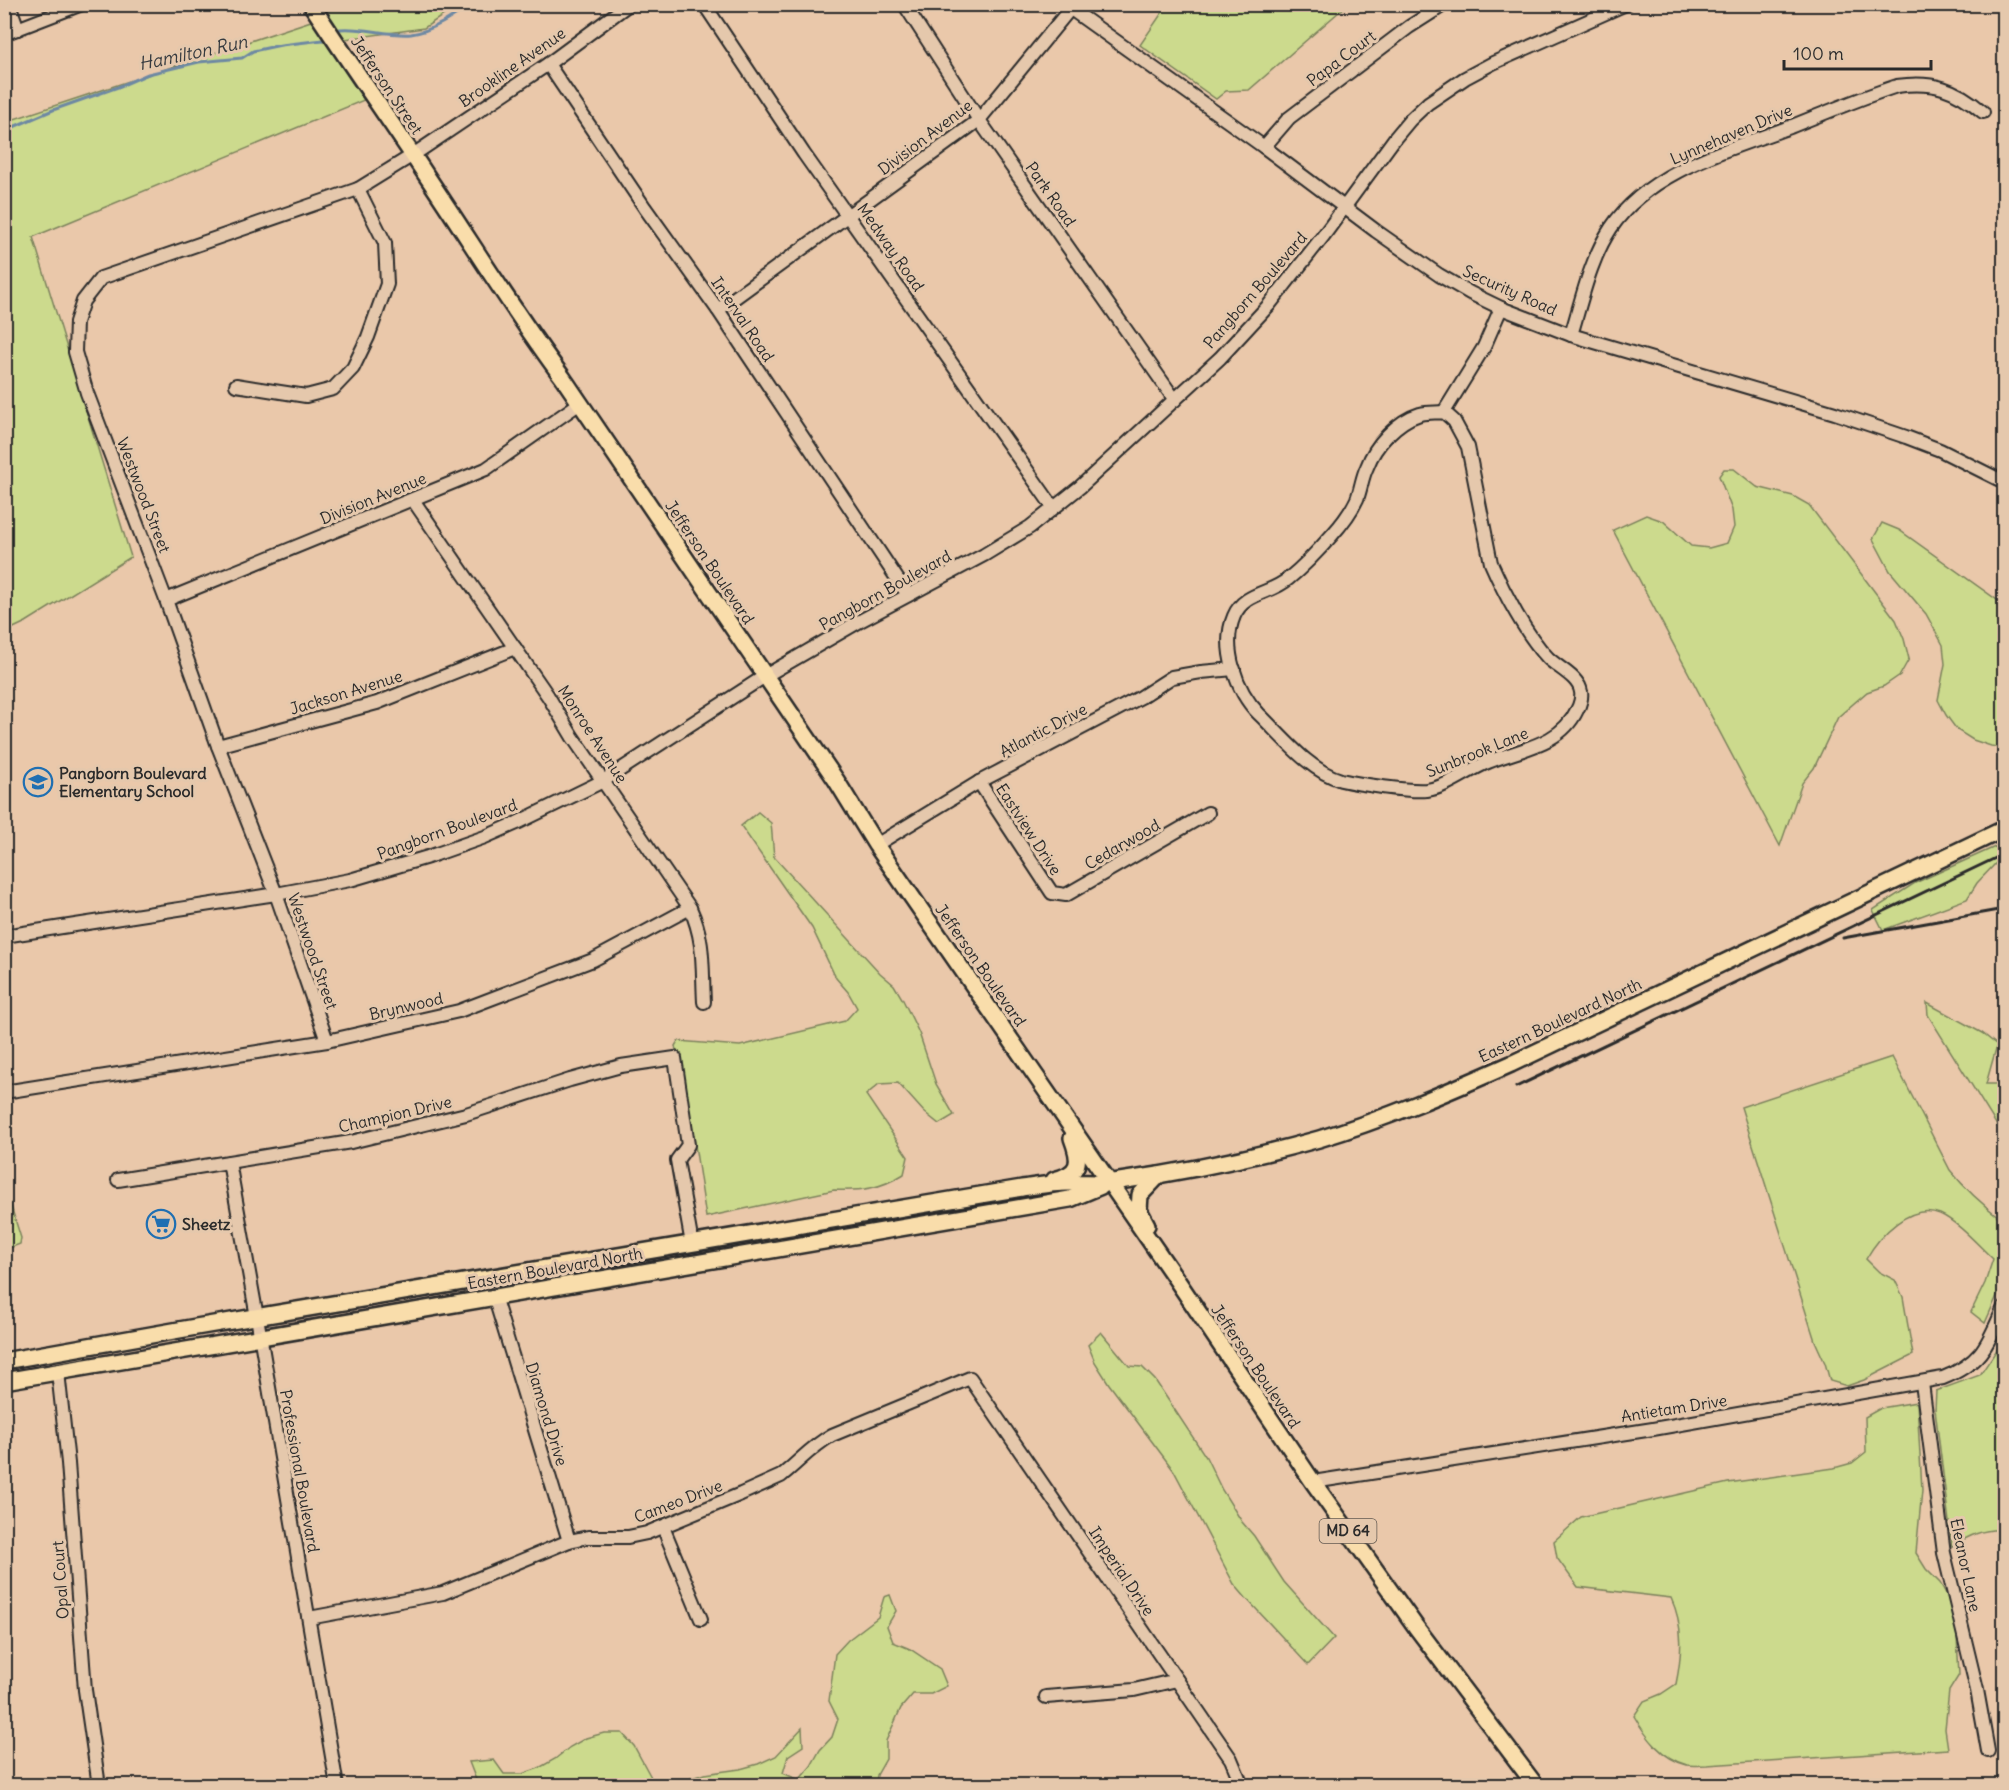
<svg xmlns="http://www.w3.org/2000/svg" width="2009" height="1790" font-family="Delius,sans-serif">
<rect width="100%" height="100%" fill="#eac8aa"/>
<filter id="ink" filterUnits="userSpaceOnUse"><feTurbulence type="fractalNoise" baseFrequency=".0167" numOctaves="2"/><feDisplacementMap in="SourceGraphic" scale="12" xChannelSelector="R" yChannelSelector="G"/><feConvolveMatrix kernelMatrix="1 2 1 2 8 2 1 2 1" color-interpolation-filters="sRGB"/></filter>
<g filter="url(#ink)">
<g fill="#ccda8d" stroke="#7c825c" stroke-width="1.5">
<polygon points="1168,4 1347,4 1347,5 1249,90 1226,91 1216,99 1140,45"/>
<polygon points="323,5 459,5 424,28 345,39"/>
<polygon points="311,21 364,100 33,237 131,557 26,622 5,632 5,122"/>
<polygon points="1724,469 1734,469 1757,487 1793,496 1809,505 1896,620 1904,639 1909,659 1900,675 1884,686 1867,692 1838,717 1814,768 1802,783 1780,846 1613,530 1646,515 1663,521 1691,546 1709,548 1727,543 1734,527 1732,510 1719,476"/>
<polygon points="1882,523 1899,530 2004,605 2004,748 1991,746 1973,740 1957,730 1946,715 1938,700 1945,664 1943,645 1926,614 1890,571 1873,539"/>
<path d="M 758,812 L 771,823 L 774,857 L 880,973 L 894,985 L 903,1000 L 919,1033 L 936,1084 L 954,1115 L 939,1124 L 924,1112 L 898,1083 L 879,1084 L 866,1095 L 908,1157 L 904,1174 C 880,1189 862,1191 834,1190 L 706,1217 L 691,1119 L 675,1046 L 678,1041 L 740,1046 L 845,1021 L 857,1008 L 848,992 L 836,978 L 812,928 L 741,826 Z"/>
<polygon points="2004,843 2004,861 1996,863 1977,883 1967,899 1883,930 1873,910 1915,883"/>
<polygon points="1927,1003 1982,1033 1997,1045 1986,1084 2004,1084 2004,1137 1928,1015"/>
<path d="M 1892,1057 L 1950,1170 C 1966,1190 1984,1206 2004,1221 L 2004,1280 L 1985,1323 L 1971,1312 L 1985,1283 L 1993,1259 C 1979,1246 1958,1222 1940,1214 C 1910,1202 1879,1236 1866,1259 L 1879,1272 L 1895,1280 L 1903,1297 L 1913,1355 L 1864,1380 L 1847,1386 L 1830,1381 L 1825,1363 L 1815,1341 L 1741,1107 Z"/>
<polygon points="5,1199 10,1203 21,1238 20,1244 5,1250"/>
<polygon points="1101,1332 1129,1366 1142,1367 1155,1380 1206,1457 1222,1490 1242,1522 1254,1536 1284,1582 1334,1638 1308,1665 1246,1598 1234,1584 1174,1471 1109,1384 1095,1362 1088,1345"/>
<path d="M 2004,1339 L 2004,1530 C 1984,1528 1969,1536 1952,1546 L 1935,1409 L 1936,1391 L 1980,1375 Z"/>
<path d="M 1917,1402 L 1922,1490 L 1916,1553 L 1926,1569 L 1940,1583 L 1949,1599 L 1956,1618 L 1959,1675 L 1949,1691 L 1945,1729 L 1948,1749 L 1707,1765 C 1701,1765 1693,1766 1687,1765 C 1662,1759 1646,1737 1634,1716 L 1644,1701 L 1661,1694 L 1676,1684 C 1682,1655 1684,1626 1671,1598 L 1578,1587 L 1557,1558 L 1554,1541 L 1581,1517 L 1728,1483 L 1834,1468 L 1852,1463 L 1866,1452 L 1865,1417 L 1881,1408 Z"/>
<polygon points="890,1595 896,1611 887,1626 893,1642 910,1649 940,1669 947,1686 931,1694 913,1694 901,1708 886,1741 886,1759 877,1775 876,1785 671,1785 704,1774 740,1769 758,1764 776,1756 802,1728 803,1746 788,1756 783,1773 799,1780 811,1766 820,1750 832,1737 838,1719 829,1701 835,1654 848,1640 878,1617 884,1597"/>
<polygon points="604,1733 622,1733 634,1746 652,1779 667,1785 478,1785 469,1762 494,1760 504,1774 522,1774 539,1768 555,1759 570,1747 586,1738"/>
</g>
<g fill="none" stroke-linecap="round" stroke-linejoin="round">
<g stroke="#6d88a3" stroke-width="3">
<path d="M 340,29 C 364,27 388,36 411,34 C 433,31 453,17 471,4"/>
<polyline points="4,131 53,110 118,87 148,74 199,62 242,58 253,51 281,45 323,40"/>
</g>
<g stroke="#2b2b2b" stroke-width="16">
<g id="minor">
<polyline points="9,4 18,29"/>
<polyline points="704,4 804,154 1053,507"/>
<polyline points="904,4 979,120 1175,400"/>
<polyline points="1064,4 1264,147 1376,231 1439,275 1470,293 1501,308 1571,335 1835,413 1906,437 1940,450 2004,482"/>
<polyline points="4,34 82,4"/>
<polyline points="548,64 645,208 718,310 908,595"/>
<polyline points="1264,147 1289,118 1409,27 1445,4"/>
<polyline points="718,310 979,120 1070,9"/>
<path d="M 1571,335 C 1582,299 1590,260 1611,228 C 1650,170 1728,150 1790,127 C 1825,113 1860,98 1897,86 C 1933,81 1955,88 1983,112"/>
<polyline points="236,385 306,396 333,389 353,368 368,337 387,284 385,243 358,189"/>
<path d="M 1444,412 L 1454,421 L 1468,447 L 1491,563 C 1504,593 1526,635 1548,658 C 1558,668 1579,677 1581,692 C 1582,697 1580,705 1577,710 C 1561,745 1520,749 1488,762 C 1468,770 1448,787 1427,790 C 1410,792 1358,784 1341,780 C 1309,771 1282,736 1259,714 C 1236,691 1221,647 1234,616 C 1244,592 1271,594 1288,579 C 1304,566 1319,550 1332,535 C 1342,524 1351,512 1357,499 C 1361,489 1362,477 1367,467 C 1375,445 1397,421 1420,414 C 1428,412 1437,413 1444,412 Z"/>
<polyline points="1444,412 1484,347 1501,308"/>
<path d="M 413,500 L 548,696 L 572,736 L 690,908 C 705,940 702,967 704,1002"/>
<polyline points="166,600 486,469 580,403"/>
<polyline points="218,746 377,703 515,648"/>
<polyline points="979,782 1052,893 1066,895 1208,813"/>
<polyline points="876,845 979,782 1141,697 1172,677 1201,672 1234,669"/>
<polyline points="4,936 276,894 350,880 428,857 485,837 517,823 603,781 765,676 860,621 984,555 1030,527 1080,487 1220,358 1269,305 1324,235 1395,138 1410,120 1428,103 1465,78 1493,63 1626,4"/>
<polyline points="327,1041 276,894 218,746 166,600 87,393 75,352 76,322 83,301 101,278 358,189 413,155 548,64 629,4"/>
<polyline points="4,1092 327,1041 459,1011 593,960 690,908"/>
<polyline points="229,1162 257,1317 337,1786"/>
<polyline points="118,1180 351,1142 466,1114 570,1080 621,1066 675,1058 688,1145 677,1160 692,1244"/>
<polyline points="494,1296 569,1541"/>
<polyline points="58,1372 68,1463 85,1690 99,1786"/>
<polyline points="1922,1383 1944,1553 1977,1690 1988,1751"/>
<path d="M 1313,1482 L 1653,1429 L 1943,1378 C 1983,1362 1988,1343 2004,1307"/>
<polyline points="663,1527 701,1619"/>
<path d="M 309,1618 L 443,1593 L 569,1541 L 588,1537 L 628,1537 L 647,1533 L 741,1494 L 781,1476 C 799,1462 812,1446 832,1435 L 970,1378 L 1231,1759 L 1239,1778 L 1240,1786"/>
<polyline points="1046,1697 1134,1690 1177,1680"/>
</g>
</g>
<g stroke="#2b2b2b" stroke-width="20">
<g id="major">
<path d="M 311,4 C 349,63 390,120 428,178 C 473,245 515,314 563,378 L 836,780 L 876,845 L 1170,1270 L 1313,1482 L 1416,1627 L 1536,1786"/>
<path d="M 1054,1180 C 1081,1173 1081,1162 1072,1138"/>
<polyline points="1147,1225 1139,1210 1140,1195 1159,1175"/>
<path d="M 4,1361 L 196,1327 L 1022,1188 C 1037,1186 1052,1183 1068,1183 C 1083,1182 1098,1184 1113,1182 C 1183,1172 1252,1158 1319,1139 C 1385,1119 1448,1092 1511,1064 L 2004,829"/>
<polyline points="4,1381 1070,1199 1101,1186"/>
</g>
</g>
<use href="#minor" stroke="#e5c8ac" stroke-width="12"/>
<use href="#major" stroke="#f9ddab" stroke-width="15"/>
<g stroke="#2b2b2b" stroke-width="3">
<polyline points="1843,938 2004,909"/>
<polyline points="1516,1087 2004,854"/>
</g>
</g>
</g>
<defs>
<g id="school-ring" transform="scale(1.5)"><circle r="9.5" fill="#e5c8ac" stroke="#1f6fb2" stroke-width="1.5"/><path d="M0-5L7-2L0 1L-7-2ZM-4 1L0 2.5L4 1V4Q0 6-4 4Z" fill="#1f6fb2"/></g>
<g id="supermarket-ring" transform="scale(1.5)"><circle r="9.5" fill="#e5c8ac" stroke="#1f6fb2" stroke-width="1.5"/><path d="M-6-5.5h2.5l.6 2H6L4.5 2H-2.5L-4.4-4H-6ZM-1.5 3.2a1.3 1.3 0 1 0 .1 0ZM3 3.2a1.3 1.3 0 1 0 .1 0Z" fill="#1f6fb2"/></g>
</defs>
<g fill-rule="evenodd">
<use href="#school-ring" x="38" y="782"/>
<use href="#supermarket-ring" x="161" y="1224"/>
</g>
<g text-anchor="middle" stroke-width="6" stroke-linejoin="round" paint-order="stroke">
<rect fill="#e5c8ac" stroke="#635a52" stroke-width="1.5" x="1319.5" y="1519" width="57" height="24" rx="4.5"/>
<g font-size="15" font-weight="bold" fill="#2b2b2b">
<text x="1348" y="1536">MD 64</text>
</g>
<g font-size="16" fill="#2b2b2b" stroke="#e5c8ac">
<text transform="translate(1341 58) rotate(-37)" y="6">Papa Court</text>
<text transform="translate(512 67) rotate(-35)" y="6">Brookline Avenue</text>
<text transform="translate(387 85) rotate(56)" y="6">Jefferson Street</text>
<text transform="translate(1731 134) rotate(-23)" y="6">Lynnehaven Drive</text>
<text transform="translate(925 137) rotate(-37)" y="6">Division Avenue</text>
<text transform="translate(1051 194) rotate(55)" y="6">Park Road</text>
<text transform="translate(891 247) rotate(55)" y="6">Medway Road</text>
<text transform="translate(1255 290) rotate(-49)" y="6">Pangborn Boulevard</text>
<text transform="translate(1510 290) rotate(24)" y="6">Security Road</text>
<text transform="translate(743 319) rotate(56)" y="6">Interval Road</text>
<text transform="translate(144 495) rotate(69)" y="6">Westwood Street</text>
<text transform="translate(373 498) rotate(-22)" y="6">Division Avenue</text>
<text transform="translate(710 562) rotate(56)" y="6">Jefferson Boulevard</text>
<text transform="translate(885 590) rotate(-29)" y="6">Pangborn Boulevard</text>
<text transform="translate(346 692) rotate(-17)" y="6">Jackson Avenue</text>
<text transform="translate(1043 730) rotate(-28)" y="6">Atlantic Drive</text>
<text transform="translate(593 734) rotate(57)" y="6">Monroe Avenue</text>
<text transform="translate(1477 752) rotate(-22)" y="6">Sunbrook Lane</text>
<text transform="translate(447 829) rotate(-20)" y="6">Pangborn Boulevard</text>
<text transform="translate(1029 829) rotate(57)" y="6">Eastview Drive</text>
<text transform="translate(1122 844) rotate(-30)" y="6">Cedarwood</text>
<text transform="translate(313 951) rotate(71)" y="6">Westwood Street</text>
<text transform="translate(981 965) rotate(55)" y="6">Jefferson Boulevard</text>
<text transform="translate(406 1006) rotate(-13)" y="6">Brynwood</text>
<text transform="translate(1560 1020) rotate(-25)" y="6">Eastern Boulevard North</text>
<text transform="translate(395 1114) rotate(-13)" y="6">Champion Drive</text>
<text transform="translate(555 1268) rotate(-10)" y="6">Eastern Boulevard North</text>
<text transform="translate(1256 1366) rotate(56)" y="6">Jefferson Boulevard</text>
<text transform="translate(1674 1408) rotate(-9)" y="6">Antietam Drive</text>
<text transform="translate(547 1414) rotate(73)" y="6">Diamond Drive</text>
<text transform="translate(300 1471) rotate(80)" y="6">Professional Boulevard</text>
<text transform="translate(678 1501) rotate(-21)" y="6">Cameo Drive</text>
<text transform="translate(1966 1565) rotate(78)" y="6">Eleanor Lane</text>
<text transform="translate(1122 1571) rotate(56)" y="6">Imperial Drive</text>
<text transform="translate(60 1580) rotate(-94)" y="6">Opal Court</text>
</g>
<g font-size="16" font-weight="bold" fill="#2b2b2b" stroke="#e5c8ac" text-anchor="start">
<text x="59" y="779">Pangborn Boulevard<tspan x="59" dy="18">Elementary School</tspan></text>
<text x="182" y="1230">Sheetz</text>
</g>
<g font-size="18" font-style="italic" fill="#363a3f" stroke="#e5c8ac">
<text transform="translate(193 53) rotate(-12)" y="6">Hamilton Run</text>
</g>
</g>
<rect width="2009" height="1790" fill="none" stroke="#e5c8ac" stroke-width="24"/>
<rect x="12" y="12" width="1985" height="1766" fill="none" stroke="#2b2b2b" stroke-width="2" filter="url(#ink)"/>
<path d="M1784 60v9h147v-9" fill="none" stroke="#2b2b2b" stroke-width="3"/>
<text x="1793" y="60" font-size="18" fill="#2b2b2b" stroke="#e5c8ac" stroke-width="4.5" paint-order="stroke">100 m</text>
</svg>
